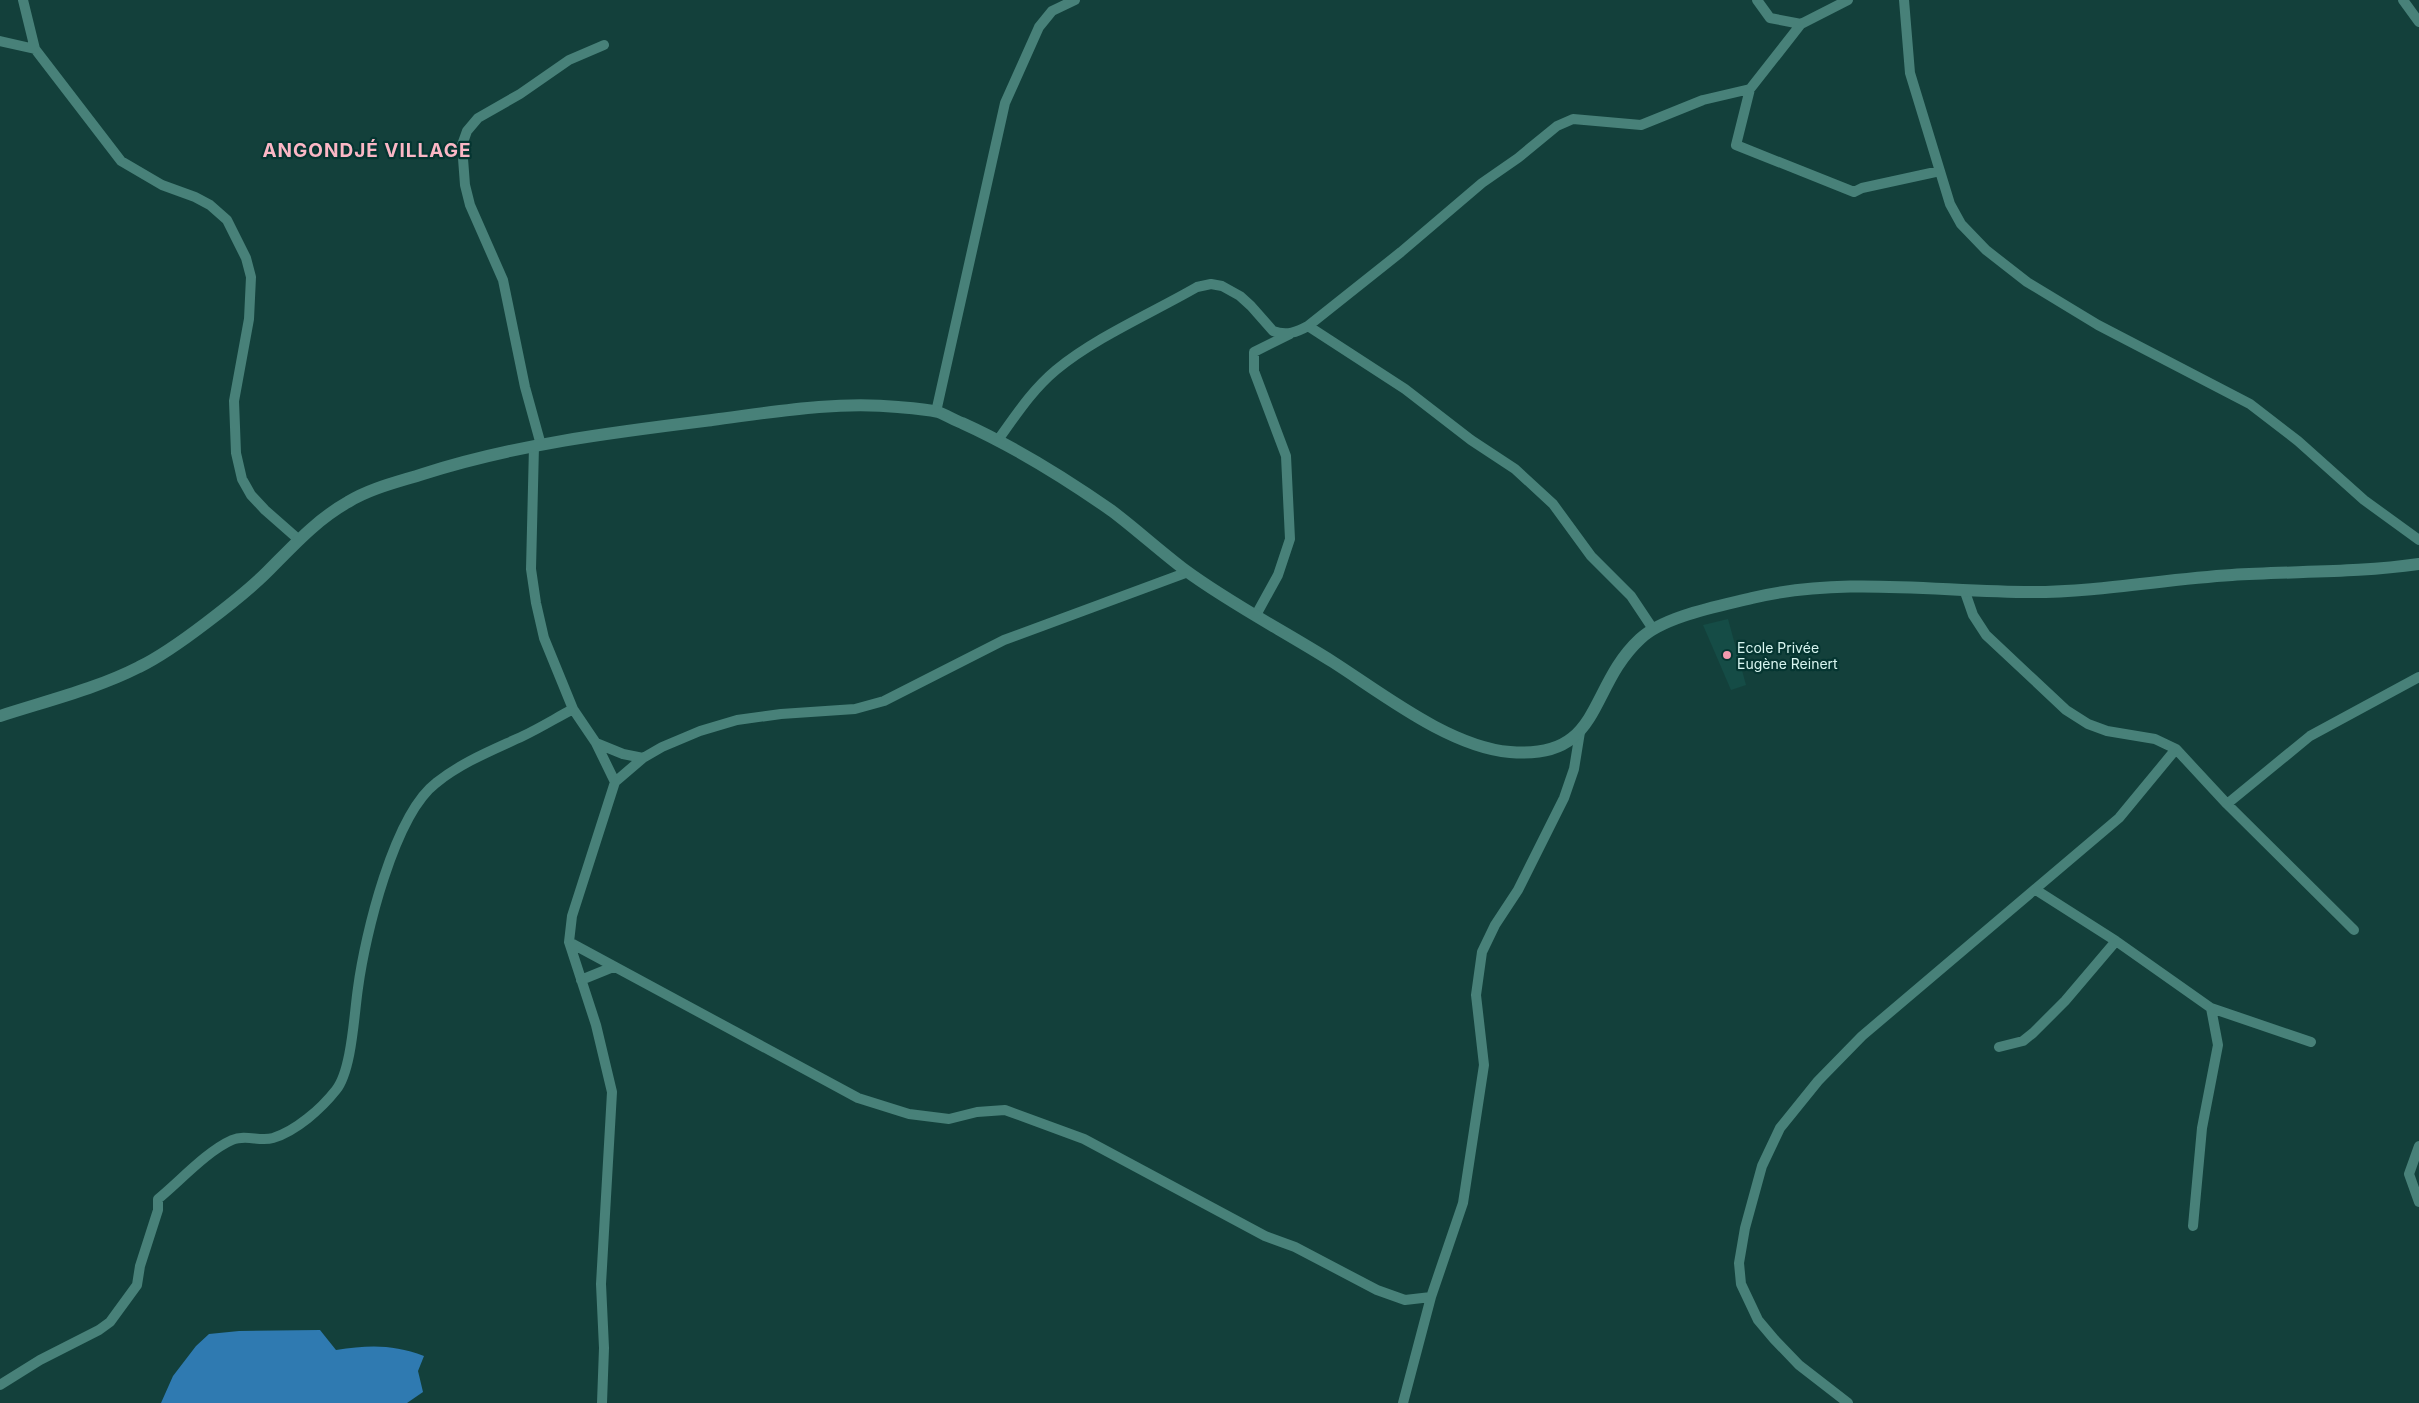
<svg xmlns="http://www.w3.org/2000/svg" width="2419" height="1403" font-family="Inter,sans-serif">
	<style>
		.built { fill: #154c46 }
		.water { fill: #2f7ab1 }
		.lines { fill: none; stroke-linecap: round; stroke-linejoin: round }
		.minor { stroke: #488179; stroke-width: 10 }
		.tertiary { stroke: #488179; stroke-width: 12 }
		.poi-dot { fill: #f29aae; stroke: #053531; stroke-width: 2 }
		.labels { text-anchor: middle; dominant-baseline: central; stroke-width: 4.5; stroke-linejoin: round; paint-order: stroke }
		.poi-label { font-size: 14px; fill: #d9f6f1; stroke: #053531; text-anchor: start }
		.district-label { font-size: 19px; font-weight: bold; letter-spacing: 1px; fill: #fab7c5; stroke: #053531 }
	</style>
	<rect width="100%" height="100%" fill="#13403b"/>
	<path class="built" d="M1728,619L1746,685L1731,690L1703,625Z"/>
	<path class="water" d="M320,1330L336,1350C369,1345 392,1344 424,1356L418,1371L423,1392L407,1403H161L173,1376L196,1346L209,1334L239,1331Z"/>
	<g class="lines">
		<path class="minor" d="M23,0L35,49L121,161L162,185L195,197L210,205L227,220L246,258L251,277L249,319L234,401L236,453L242,479L251,495L265,510L298,539
			M1757,0L1770,18L1801,24
			M1904,0L1910,73L1950,204L1961,224L1986,250L2027,282L2098,325L2250,404L2298,441L2364,500L2419,540
			M2403,0L2419,22
			M0,41L35,49
			M1750,89L1736,145L1854,192L1862,188L1940,171
			M1308,326L1405,389L1471,440L1515,469L1553,504L1591,556L1631,596L1653,629
			M936,412L1005,103L1039,27L1052,11L1075,0
			M998,440C1016,415 1032,390 1056,370C1096,337 1152,313 1197,287L1211,284L1222,286L1240,296L1251,306L1273,331C1287,336 1297,332 1308,326L1401,252L1482,183L1518,158L1557,126L1573,119L1641,125L1703,100L1750,89L1801,24L1848,0
			M541,445L525,387L503,280L470,205L465,185L462,145L467,131L478,118L520,94L569,60L604,45
			M534,446L531,569L536,603L544,638L573,709L596,743L615,782
			M1256,615L1278,575L1290,539L1286,456L1254,371V352L1290,334
			M596,743L623,754L643,758
			M2176,749L2227,804L2310,736L2419,677
			M2227,804L2354,930
			M2036,890L2116,941L2211,1008L2218,1045L2202,1128L2193,1226
			M569,942L858,1098L909,1114L949,1119L977,1112L1005,1110L1084,1139L1265,1236L1295,1247L1377,1290L1405,1300L1431,1297
			M581,980L613,967
			M2211,1008L2311,1042
			M1999,1047L2023,1041L2033,1033L2065,1001L2116,941
			M2419,1146L2409,1174L2419,1202
			M0,1385L40,1360L99,1330L110,1322L137,1285L140,1266L158,1210V1199C180,1181 207,1151 232,1140C246,1134 260,1142 273,1138C296,1131 321,1109 336,1090C352,1070 354,1014 358,988C365,935 394,815 436,783C462,762 493,750 523,736C540,728 556,718 573,709
			M602,1403L604,1348L601,1284L612,1092L596,1025L569,942L572,916L615,782L643,758L662,747L700,731L737,720L781,714L855,709L884,701L1004,640L1188,572
			M1403,1403L1431,1297L1463,1203L1484,1065L1476,995L1482,952L1495,925L1518,890L1564,798L1574,769L1580,732
			M1848,1403L1799,1365L1774,1339L1758,1320L1741,1284L1739,1263L1745,1228L1762,1166L1780,1128L1818,1081L1862,1036L2119,818L2176,749L2155,739L2107,731L2088,724L2066,710L1986,635L1973,615L1965,592"/>
		<path class="tertiary" d="M0,716C46,701 96,689 139,667C162,656 185,639 206,623C227,607 249,590 267,572C293,546 316,520 348,502C371,488 398,482 423,474C516,444 615,432 712,420C774,412 835,401 898,407C911,408 926,409 938,412C946,415 954,420 962,423C1015,447 1065,478 1112,511C1137,530 1160,551 1185,570C1231,604 1284,631 1333,662C1383,694 1450,747 1510,752C1603,760 1587,688 1640,639C1664,616 1720,606 1752,598C1844,576 1939,592 2032,592C2099,592 2165,579 2232,575C2295,571 2357,573 2419,564"/>
	</g>
	<circle class="poi-dot" cx="1727" cy="655" r="5"/>
	<g class="labels">
		<g class="poi-label">
			<text x="1737" y="647">Ecole Privée<tspan x="1737" dy="16">Eugène Reinert</tspan></text>
		</g>
		<g class="district-label">
			<text x="367" y="150">ANGONDJÉ VILLAGE</text>
		</g>
	</g>
</svg>
